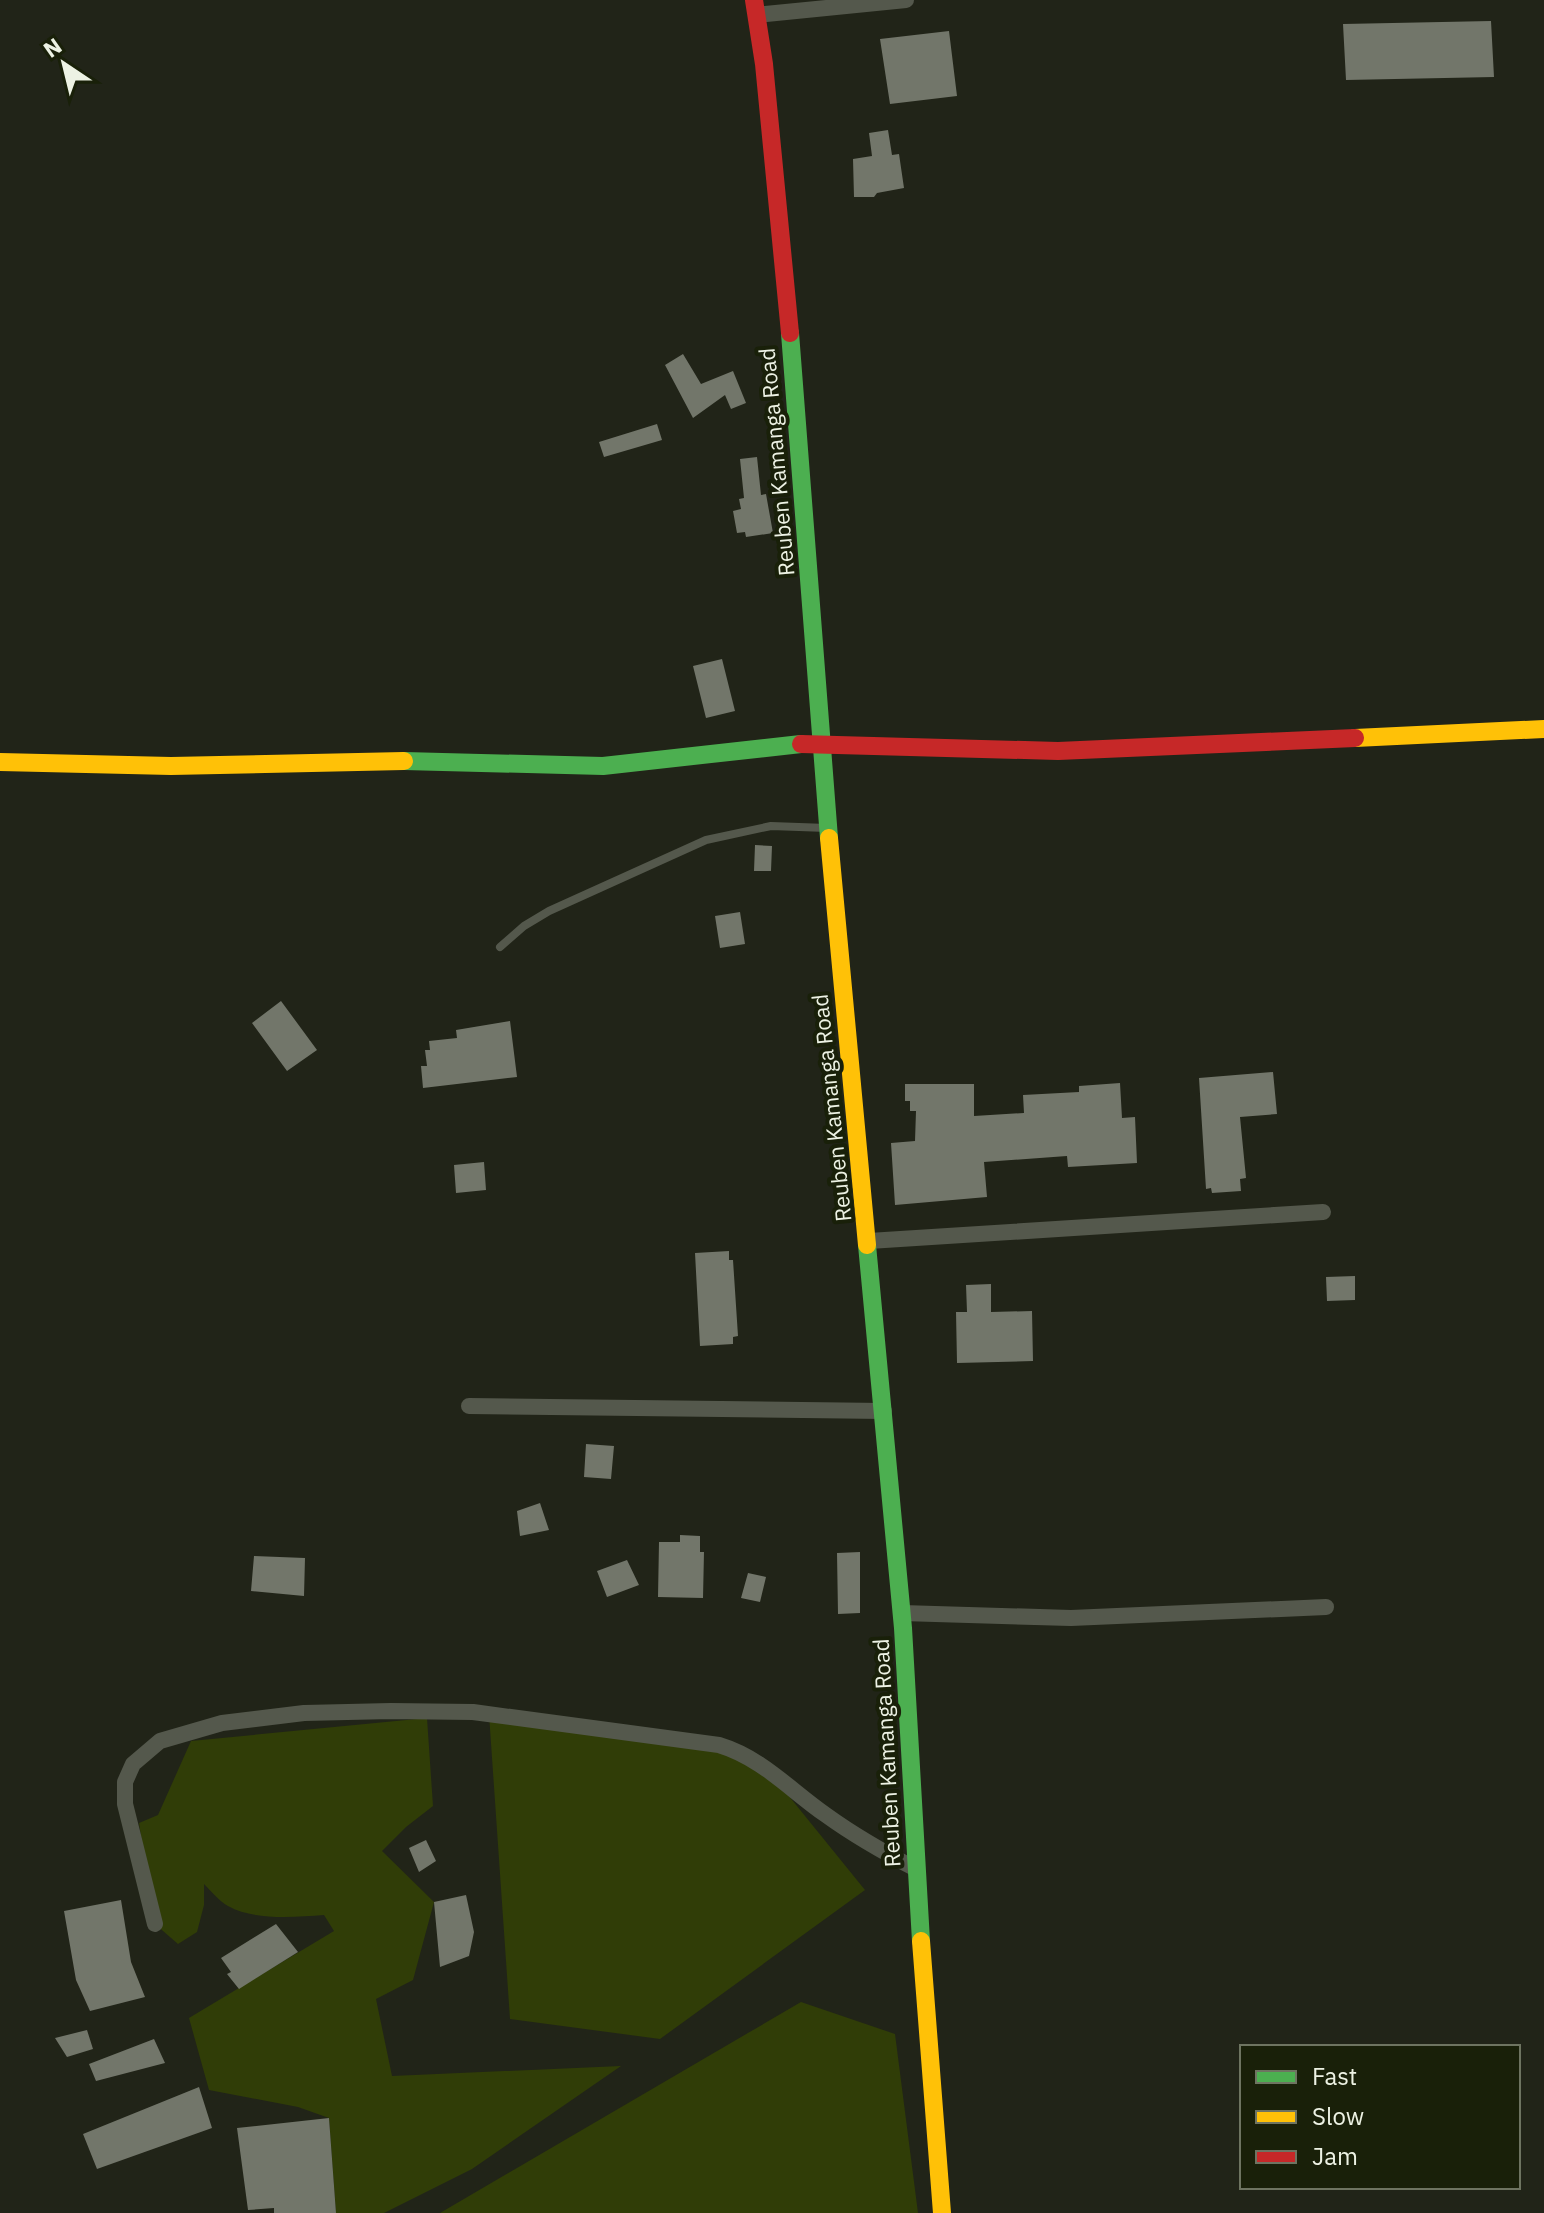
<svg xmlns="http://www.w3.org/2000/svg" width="1544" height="2213" font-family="'IBM Plex Sans',sans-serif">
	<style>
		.green { fill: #303d07 }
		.building { fill: #72766a }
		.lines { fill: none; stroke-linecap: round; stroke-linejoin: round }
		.lane { stroke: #54584c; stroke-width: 8 }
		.street { stroke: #54584c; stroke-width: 16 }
		.fast { stroke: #4caf50; stroke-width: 18 }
		.slow { stroke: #ffc107; stroke-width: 18 }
		.jam { stroke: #c62828; stroke-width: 18 }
		.labels { text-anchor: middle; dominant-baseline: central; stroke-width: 8; stroke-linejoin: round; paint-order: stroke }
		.street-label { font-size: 22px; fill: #edf2e4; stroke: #192009 }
	</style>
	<rect width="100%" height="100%" fill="#212418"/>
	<path class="green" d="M489,1714L736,1755L788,1795L865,1890L660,2039L510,2019Z
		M427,1718L433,1806L406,1827L382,1851L434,1902L413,1980L376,1999L392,2076L621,2066L472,2169L384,2213H336L329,2118L298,2107L209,2090L189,2018L334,1931L324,1915C295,1917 255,1921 228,1906C219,1901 211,1891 204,1884V1905L197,1932L178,1944L155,1924L139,1823L158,1815L191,1741Z
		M801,2002L895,2034L918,2213H440Z"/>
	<path class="building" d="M1491,21L1494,77L1346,80L1343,24Z
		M949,31L957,96L890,104L880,39Z
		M888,130L892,155L899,154L904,188L877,193L874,197H854L853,159L872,156L869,133Z
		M683,354L701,384L733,371L746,403L731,409L725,395L693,418L665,365Z
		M657,424L662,440L604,457L599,442Z
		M757,457L761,495L766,494L773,533L746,537L745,532L737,533L733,511L741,509L739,499L744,498L740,459Z
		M722,659L735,711L706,718L693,666Z
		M755,845L772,846L771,871H754Z
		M740,912L745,944L720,948L715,916Z
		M281,1001L317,1050L287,1071L252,1023Z
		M510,1021L517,1077L423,1088L421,1066H427L425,1050H430L429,1041L457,1038L456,1030Z
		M1273,1072L1277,1114L1240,1117L1246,1178L1240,1179L1241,1191L1212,1193L1211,1188L1206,1189L1199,1078Z
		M1120,1083L1122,1118L1135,1117L1137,1163L1068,1167L1067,1156L984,1162L987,1197L895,1205L891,1143L915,1141L916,1111H910V1101H905V1084H974V1116L1024,1113L1023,1095L1079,1092V1086Z
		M484,1162L486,1190L456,1193L454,1165Z
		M729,1251V1260H733L738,1336L733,1337V1344L700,1346L695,1253Z
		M1355,1276V1300L1327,1301L1326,1277Z
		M991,1284V1312L1032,1311L1033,1361L957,1363L956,1312H967L966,1285Z
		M586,1444L614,1446L611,1479L584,1477Z
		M540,1503L549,1530L520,1536L517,1511Z
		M680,1535L700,1536V1552H704L703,1598L658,1597L659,1542H680Z
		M860,1552V1613L838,1614L837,1553Z
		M254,1556L305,1558L304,1596L251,1591Z
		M627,1560L639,1585L607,1597L597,1571Z
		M748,1573L766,1577L760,1602L741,1598Z
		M426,1840L436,1861L419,1872L409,1848Z
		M466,1895L474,1932L469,1956L440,1967L434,1902Z
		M121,1900L131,1962L145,1997L90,2011L76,1980L64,1911Z
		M276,1924L298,1952L239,1989L227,1974L231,1972L221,1958Z
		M87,2030L93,2049L67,2057L55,2038Z
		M154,2039L165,2063L96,2081L89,2064Z
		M199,2087L212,2128L97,2169L83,2134Z
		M329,2118L336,2213H274V2208L248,2210L237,2128Z"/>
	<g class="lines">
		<path class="lane" d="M500,947L524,926L549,911L706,840L771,826L827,828"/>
		<path class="street" d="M756,15L906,0
			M869,1241L1323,1212
			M469,1406L884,1411
			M902,1613L1071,1618L1326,1607
			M155,1924L125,1804V1782L133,1764L160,1741L222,1723L304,1713L391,1711L473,1712L719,1745C762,1758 790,1790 826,1815C855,1836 885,1853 916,1869"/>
		<path class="fast" d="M790,333L829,838
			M404,761L603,766L801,744
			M867,1245L903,1628L921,1941"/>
		<path class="slow" d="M1355,738L1544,729
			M0,762L171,766L404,761
			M829,838L867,1245
			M921,1941L942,2213"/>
		<path class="jam" d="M754,0L764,64L790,333
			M801,744L1058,751L1355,738"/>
	</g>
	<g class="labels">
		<g class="street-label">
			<text transform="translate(776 462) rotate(-95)">Reuben Kamanga Road</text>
			<text transform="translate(831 1108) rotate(-96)">Reuben Kamanga Road</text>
			<text transform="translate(886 1753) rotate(-93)">Reuben Kamanga Road</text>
		</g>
	</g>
	<rect x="1240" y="2045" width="280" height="144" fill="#192009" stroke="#6e7461" stroke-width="2"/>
	<rect x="1256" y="2071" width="40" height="12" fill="#4caf50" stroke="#6e7461" stroke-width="2"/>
	<text x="1312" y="2085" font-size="24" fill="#edf2e4">Fast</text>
	<rect x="1256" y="2111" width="40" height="12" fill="#ffc107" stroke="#6e7461" stroke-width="2"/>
	<text x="1312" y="2125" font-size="24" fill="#edf2e4">Slow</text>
	<rect x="1256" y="2151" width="40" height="12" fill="#c62828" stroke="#6e7461" stroke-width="2"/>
	<text x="1312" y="2165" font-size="24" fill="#edf2e4">Jam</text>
	<g transform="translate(64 64) rotate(325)" stroke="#192009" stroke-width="6" paint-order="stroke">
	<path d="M0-6L14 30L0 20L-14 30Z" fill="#edf2e4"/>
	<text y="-12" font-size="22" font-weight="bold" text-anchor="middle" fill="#edf2e4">N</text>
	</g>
</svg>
